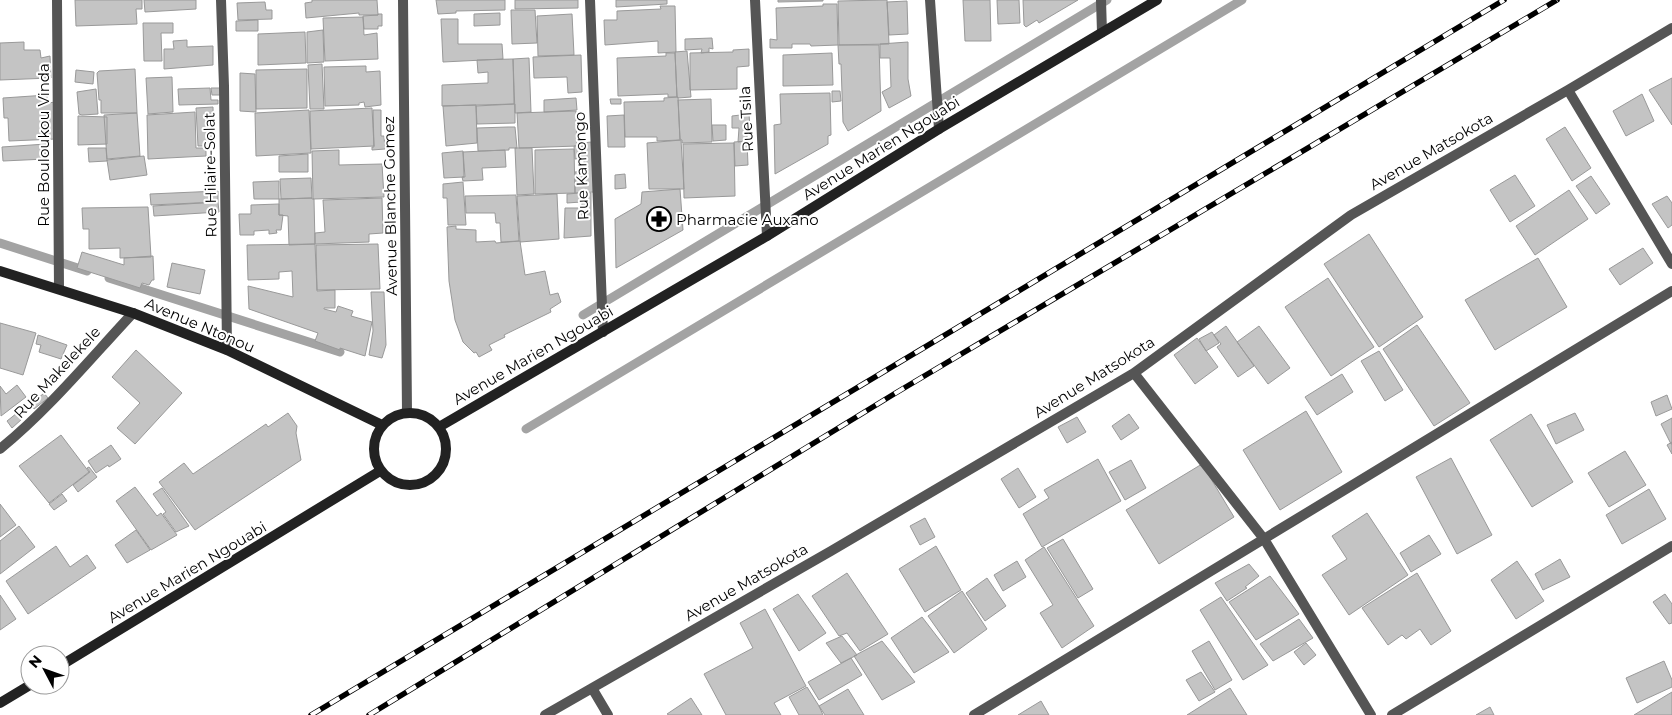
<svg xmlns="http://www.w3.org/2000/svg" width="1672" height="715" font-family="Montserrat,sans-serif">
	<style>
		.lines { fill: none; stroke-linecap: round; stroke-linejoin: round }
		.stream { stroke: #a3a3a3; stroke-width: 9 }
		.building { fill: #c4c4c4; stroke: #999 }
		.street { stroke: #555; stroke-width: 10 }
		.secondary { stroke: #222; stroke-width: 10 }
		.rail-casing { stroke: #000; stroke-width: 5.5 }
		.rail { stroke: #fff; stroke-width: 4; stroke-dasharray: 11; stroke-linecap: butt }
		.labels { text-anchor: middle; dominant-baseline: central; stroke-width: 4; stroke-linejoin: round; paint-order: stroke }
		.street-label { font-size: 15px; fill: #000; stroke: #fff }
		.poi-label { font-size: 15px; fill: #000; stroke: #fff; text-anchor: start }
	</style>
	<rect width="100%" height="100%" fill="#fff"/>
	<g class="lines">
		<path class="stream" d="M0,243L87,271
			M109,278L340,352
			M583,315L1107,0
			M526,429L1242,0"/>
	</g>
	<path class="building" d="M75,0H142V9H136L137,24L76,26Z
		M144,0H196V9L145,12Z
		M312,0H377L378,15H359V13L306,18L305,3L312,2Z
		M436,0H505V10L456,11V13L438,14Z
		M515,0H578V8L515,9Z
		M616,0H667V4L616,7Z
		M778,0H823V1L778,2Z
		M887,0L889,44L839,45L838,1Z
		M963,0H990L991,41H965Z
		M997,0H1019L1020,23L998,24Z
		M1023,0H1078L1039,23L1037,20L1026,27L1024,25Z
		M907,1L908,34L889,35L887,2Z
		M265,2L266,10H272V19L238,20L237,3Z
		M823,4H837L838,45L811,46L810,44H792V48H770V39L777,40L776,8L823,6Z
		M660,6H675L676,52L658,53V41L605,45L604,20H617V11L661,9Z
		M511,10H535L537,43L512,44Z
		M500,13V25L474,26V14Z
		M378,14H382V26H378V29H364L363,16L378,15Z
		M572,14L574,55L538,56L537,16Z
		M363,17L364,35L377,33L378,59L325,61L323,18Z
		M441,19H458V44H502L503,59L443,62Z
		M258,20V31H236V21Z
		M143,23H173V33H161L162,61H144Z
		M323,30L324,62L307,63V32Z
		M305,32L306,63L258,65V34Z
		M712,38L713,49L709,48V52L701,53L702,49L685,50V39Z
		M187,40V47L213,46V65L164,69V49H174L173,41Z
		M24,42V50H40L41,58L50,56L51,78L0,80V43Z
		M908,42V79L911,96L889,108L882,92L891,87L890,58H880V44Z
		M838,45H879L881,111L848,131L843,122L841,64H839Z
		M749,49V66L737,67V89L690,90V53L733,52V50Z
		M687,51L691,97L678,98L677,97L675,52Z
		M666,53H675L677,97H668V94L618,96L617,58L666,56Z
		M832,53L833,85L783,86V55Z
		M581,55L582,92L568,93L567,77L534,78L533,57Z
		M529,58L531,112L515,113L513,59Z
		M513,59L514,104L442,106V85L488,83V72L478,73L477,60Z
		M322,64L324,109H310L308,65Z
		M366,66V72L380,71L381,105L365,107L364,102L359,103V105L325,106L324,67Z
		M135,69L137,113H101V100H99L97,73L99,71Z
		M307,69V108L256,109V70Z
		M76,70L94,72L93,84L75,82Z
		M240,73L255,74L256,112L240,111Z
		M172,77L173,112L148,114L146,78Z
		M1672,78V125L1649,90Z
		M210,88L211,100H218V104L179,105L178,89Z
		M211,88H220L221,95H212Z
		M96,89L98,114L82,115L79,114L77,92Z
		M832,91H840L841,101L832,102Z
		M830,93L831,135L828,136V144L775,174L774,125L781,124L780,94Z
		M1642,94L1654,121L1626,136L1613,111Z
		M47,95V103L56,102V139L9,141L8,118H4L3,98Z
		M678,97L680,140L657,141V137H625L624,102L664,101V98Z
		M576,98L577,110L544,112V100Z
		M610,99H621V104H611Z
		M711,99L712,142L682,143V140L680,139L678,100Z
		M515,104V123L477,124L476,106Z
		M476,105L477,143L446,146L443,106Z
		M213,107L214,146H198L196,108Z
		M372,108L374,146L311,149L310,111Z
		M309,110L311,153L256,156L255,113Z
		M373,110H381V136H384L385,149L372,150V147H374Z
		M576,111L577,146L519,148L517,113Z
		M195,112L196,148H206V156L148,159L147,115Z
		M137,113L140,156L107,159L104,115Z
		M749,114L750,127H747V141L738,142L739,128H732V116Z
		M624,115L625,147H608L607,116Z
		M78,116L107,117V144L78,145Z
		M712,125H726V140L713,141Z
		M508,127H515L517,148H509V150L478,151L477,128Z
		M1565,127L1591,168L1572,181L1546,139Z
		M681,140L684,189H649L647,143Z
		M747,141L748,165L735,166L734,142Z
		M591,142L594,192L575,193V172L584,171V158L575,159L574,146H583V143Z
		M734,143L735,196L684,198L683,144Z
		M46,144V159L3,161L2,147Z
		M88,148H106L107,161L89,162Z
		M515,148H532L534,194L517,195Z
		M574,149L575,193L535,194V150Z
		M339,150V165L382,164L384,197L313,199L312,151Z
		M505,150L506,167L482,168L483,180L463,181L462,177H465L463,152Z
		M463,151L464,177L444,178L442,153Z
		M308,154V172H279V156Z
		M144,156L147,175L110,180L107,160Z
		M625,174L626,188L615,189V175Z
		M1515,175L1535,206L1510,222L1490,190Z
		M1591,176L1610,204L1596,214L1576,186Z
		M311,178L312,198L281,199L280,179Z
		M279,181V199H254L253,182Z
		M463,182L466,225H448L447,198H443V184Z
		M680,189L683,230L616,268L615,219L641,204L642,192Z
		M1569,190L1588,219L1535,255L1516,226Z
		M218,191V202L151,205L150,194Z
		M580,193L581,202L567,203V194Z
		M582,193H591V236L564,238L565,208H582Z
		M557,194L559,239L520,242L517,196Z
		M516,195L519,241L501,242L500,223H496L495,213H466L465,196Z
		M1667,196L1672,203V225L1668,228L1652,204Z
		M312,198V199H314L315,244L289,245L288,216L279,215V199Z
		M382,198L383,233L369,234V242L315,244V233L325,232L323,200Z
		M218,202L219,212L154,216L153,206Z
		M279,204V215H283L281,230H276L277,233L269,234V230L254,231V235H240L239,214H251V205Z
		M148,207L151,257L120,258V248L89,249V229H83L82,208Z
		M456,226V229L476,230V242L495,241L496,243L520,241L525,275L545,271L550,295L558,293L561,302L550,309L551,312L504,335L505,337L489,345L492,350L479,357L476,352L474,353L463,342L455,320L449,281L447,227Z
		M1369,234L1423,317L1379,347L1324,264Z
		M315,244L317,291L335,290V308H324V309L336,312L338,306L353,311L351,316L372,322L365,356L340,348V350L315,341L318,333L249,309L248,286L293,297L292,271L279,272V279L248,280L247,245Z
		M378,244L380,289L317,290L316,245Z
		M1643,248L1653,263L1620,285L1609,269Z
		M82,252L124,265V258L153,256L154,280H152L149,285L142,283L140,288L77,268Z
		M1538,258L1567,307L1495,350L1465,300Z
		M172,263L205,270L200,294L167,287Z
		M1328,278L1374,347L1331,376L1285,307Z
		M371,292H384L386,345L382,358L369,355L373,331Z
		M0,323L36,333L23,375L0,368Z
		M1417,325L1470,403L1434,426L1383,349Z
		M1226,326L1254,366L1238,377L1217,347L1221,344L1214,335Z
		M1259,326L1290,368L1268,384L1237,342Z
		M1212,332L1219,343L1206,351L1199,339Z
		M38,335L67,345L61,359L39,352L41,345L36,344Z
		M1197,338L1218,367L1195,384L1174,355Z
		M136,350L182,393L135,444L117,428L140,403L112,377Z
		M1379,351L1403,390L1385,401L1361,361Z
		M1342,374L1353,392L1317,415L1305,397Z
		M17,385L26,397L1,416L0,386L6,394Z
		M44,393L48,398L34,409L30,405Z
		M1667,395L1672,409L1656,416L1651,402Z
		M1306,411L1342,472L1280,510L1243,450Z
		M17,413L22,419L12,428L7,421Z
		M288,413L297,426L296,433L301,460L195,530L159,482L184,463L193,474L266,424L268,427Z
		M1575,413L1584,430L1556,444L1547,425Z
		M1129,414L1139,428L1121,440L1112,426Z
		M1531,414L1573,482L1532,507L1490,440Z
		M1077,417L1086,432L1067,443L1058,427Z
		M1672,418V444H1671L1661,424Z
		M61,435L89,472L49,503L19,466Z
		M1672,442V454L1667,445Z
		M111,445L121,459L109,467L108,465L96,473L88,461Z
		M1625,451L1646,485L1609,507L1588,473Z
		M1451,458L1492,535L1457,554L1416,477Z
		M1098,459L1121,501L1042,547L1023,514L1049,498L1044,490Z
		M1131,460L1146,488L1125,500L1109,472Z
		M1202,464L1234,517L1159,564L1126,510Z
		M89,467L97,477L78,492L73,485L90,472L87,468Z
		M1018,468L1036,497L1019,508L1001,479Z
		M135,487L157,516L161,513L177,535L151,550L116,501Z
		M162,488L189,526L176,532L163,514L166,512L153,494Z
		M1649,489L1666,519L1622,544L1606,515Z
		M62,494L67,501L54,510L49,504Z
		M0,504L16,525L0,537Z
		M1367,513L1408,575L1349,615L1322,575L1347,559L1332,536Z
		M925,518L935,537L920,545L910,526Z
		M19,526L35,547L0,574V541Z
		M136,530L150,550L127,563L115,545Z
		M1429,535L1441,554L1411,572L1400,553Z
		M1063,539L1093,589L1078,598L1047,548Z
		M56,546L70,567L87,555L96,568L28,614L6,581Z
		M936,546L961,590L925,612L899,569Z
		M1044,547L1094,626L1062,648L1040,613L1053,605L1025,560Z
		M1560,559L1570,577L1543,590L1535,574Z
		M1017,561L1026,577L1003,591L994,575Z
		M1517,561L1544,601L1516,619L1491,580Z
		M1249,564L1259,576L1245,587L1247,588L1227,601L1215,583Z
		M847,573L888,634L860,651L847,633L839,636L812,596Z
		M1417,573L1451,631L1431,645L1420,629L1406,639L1402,635L1388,645L1362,608Z
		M1270,576L1299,614L1256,640L1229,602Z
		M987,578L1006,606L985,621L966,593Z
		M962,591L987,629L954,653L928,616Z
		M798,594L826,633L799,651L773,609Z
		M1665,594L1672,604V623L1669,624L1653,602Z
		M0,595L16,619L0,630Z
		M1221,597L1268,665L1243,680L1200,610Z
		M765,609L806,686L774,703L781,715H726L704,674L753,648L740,623Z
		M922,617L949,652L914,673L891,638Z
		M1299,619L1313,638L1273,661L1260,644Z
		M842,636L857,655L841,663L826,643Z
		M882,641L915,682L882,700L854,656Z
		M1209,641L1232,680L1215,690L1192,651Z
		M1306,643L1316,655L1304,665L1294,652Z
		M851,658L862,675L819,700L808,682Z
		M1664,661L1672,680V687L1637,703L1626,678Z
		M1201,672L1215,692L1199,701L1186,680Z
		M807,687L819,706L823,715H799L789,697Z
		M1230,688L1247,715H1187Z
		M848,689L864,715H825L819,706Z
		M1672,692V715H1634Z
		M691,698L702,715H669L667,714Z
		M1041,701L1049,715H1018Z
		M1490,707L1494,715H1476Z"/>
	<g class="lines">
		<path class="street" d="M57,0L59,289
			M221,0L224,86L227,350
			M403,0L407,412
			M590,0L603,332
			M755,0L767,236
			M930,0L939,129
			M1101,0L1102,32
			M1568,90L1672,264
			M1134,373L1264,539L1371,715
			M0,449C49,409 90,359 133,313
			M592,688L608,715
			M545,715L831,551L1134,373L1351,215L1568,90L1672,28
			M974,715L1672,291
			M1392,715L1672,546"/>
		<path class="secondary" d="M0,271L133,313L227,350L382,425
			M374 449a36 36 0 1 1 72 0a36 36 0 1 1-72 0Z
			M439,427L767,236L939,129L1157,0
			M60,666L380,471
			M0,703L30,685"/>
		<defs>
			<path id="rail" d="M311,715L1504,0
				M369,715L894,394L1557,0"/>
		</defs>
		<use href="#rail" class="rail-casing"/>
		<use href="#rail" class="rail"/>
	</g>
	<defs>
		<symbol id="pharmacy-ring" viewBox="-11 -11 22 22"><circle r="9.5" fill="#fff" stroke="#000" stroke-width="1.5"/><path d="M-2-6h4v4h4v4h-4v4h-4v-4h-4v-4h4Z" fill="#000"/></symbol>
	</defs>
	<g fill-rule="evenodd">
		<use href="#pharmacy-ring" x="645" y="205" width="28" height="28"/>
	</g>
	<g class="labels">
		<g class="street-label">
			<text transform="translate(746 119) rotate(-93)">Rue Tsila</text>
			<text transform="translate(43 145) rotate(-90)">Rue Bouloukou Vinda</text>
			<text transform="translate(881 148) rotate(-32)">Avenue Marien Ngouabi</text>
			<text transform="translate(1431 151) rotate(-30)">Avenue Matsokota</text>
			<text transform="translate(581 166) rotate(-92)">Rue Kamongo</text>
			<text transform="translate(210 175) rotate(-91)">Rue Hilaire-Solat</text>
			<text transform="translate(390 206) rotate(-91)">Avenue Blanche Gomez</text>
			<text transform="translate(200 325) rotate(23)">Avenue Ntonou</text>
			<text transform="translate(533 355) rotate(-30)">Avenue Marien Ngouabi</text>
			<text transform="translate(57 372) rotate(-47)">Rue Makelekele</text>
			<text transform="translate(1094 377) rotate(-32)">Avenue Matsokota</text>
			<text transform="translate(187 572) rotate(-31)">Avenue Marien Ngouabi</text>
			<text transform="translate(746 582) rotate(-30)">Avenue Matsokota</text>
		</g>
		<g class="poi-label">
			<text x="676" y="219">Pharmacie Auxano</text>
		</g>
	</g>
	<g transform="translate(45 670) rotate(311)"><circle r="24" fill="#ffffff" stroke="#999999"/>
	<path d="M0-4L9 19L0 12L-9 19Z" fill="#000000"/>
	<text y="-8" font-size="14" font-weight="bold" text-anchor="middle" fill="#000000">N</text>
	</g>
</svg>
